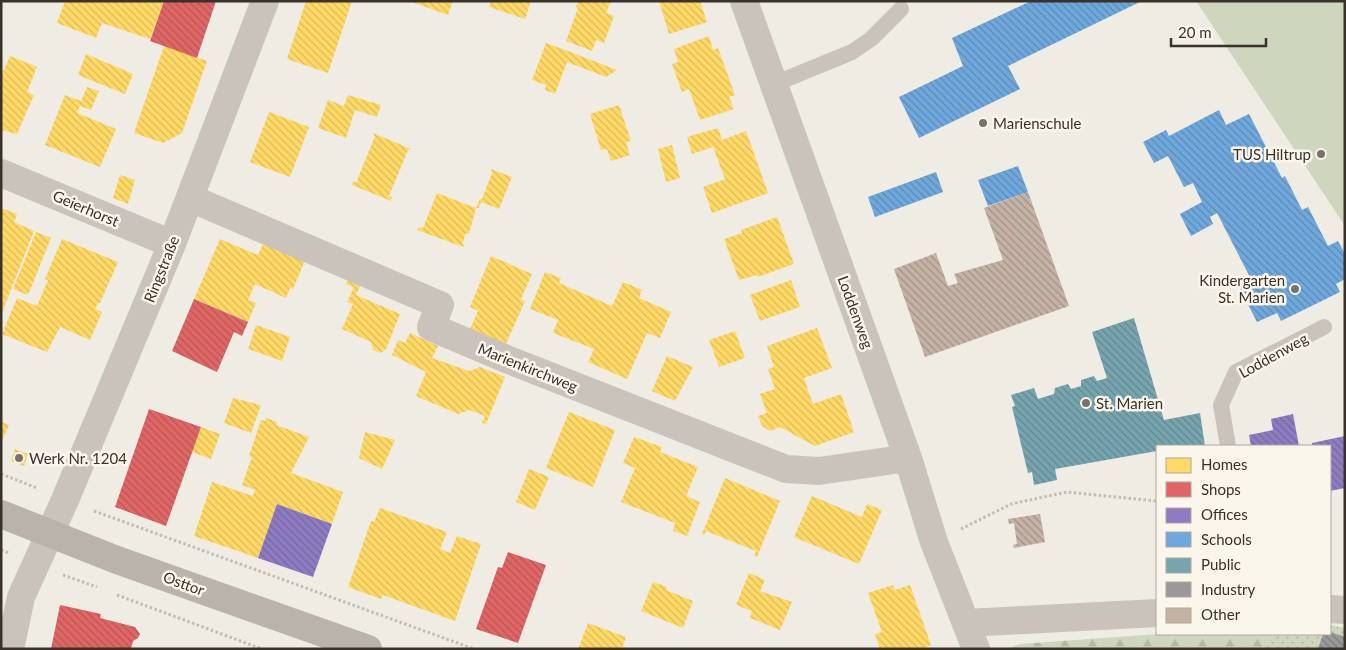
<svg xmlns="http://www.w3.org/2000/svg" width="1346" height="650" font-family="Lato,sans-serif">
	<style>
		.grass { fill: url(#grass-dots) }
		.forest { fill: url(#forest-firs) }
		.garden { fill: #ced7bd }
		.homes { fill: url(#homes-back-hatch) }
		.shops { fill: url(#shops-back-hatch) }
		.offices { fill: url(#offices-back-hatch) }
		.schools { fill: url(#schools-back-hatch) }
		.public { fill: url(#public-back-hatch) }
		.industry { fill: url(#industry-back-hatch) }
		.building { fill: url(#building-back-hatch) }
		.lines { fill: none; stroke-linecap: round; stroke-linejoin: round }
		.path { stroke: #c2bcb4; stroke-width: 3; stroke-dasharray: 2.5 2.5; stroke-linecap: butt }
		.service { stroke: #c9c3bc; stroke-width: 16 }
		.minor { stroke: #c9c3bc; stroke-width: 28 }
		.secondary { stroke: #b9b3ac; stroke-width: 28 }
		.poi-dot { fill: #79726b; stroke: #fbf6ec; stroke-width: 2 }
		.labels { text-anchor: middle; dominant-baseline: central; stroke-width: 5; stroke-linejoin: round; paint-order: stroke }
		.poi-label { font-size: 15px; fill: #3a312a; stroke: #fbf6ec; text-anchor: start }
		.street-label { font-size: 15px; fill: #3a312a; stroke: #fbf6ec }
	</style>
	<defs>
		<pattern id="grass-dots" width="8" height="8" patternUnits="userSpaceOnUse" patternTransform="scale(1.25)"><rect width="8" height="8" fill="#ced7bd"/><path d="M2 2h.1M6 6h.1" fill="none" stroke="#b2b9a3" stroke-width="1.8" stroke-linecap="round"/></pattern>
		<pattern id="forest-firs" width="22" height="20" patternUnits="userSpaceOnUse" patternTransform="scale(1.25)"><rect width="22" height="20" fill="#ced7bd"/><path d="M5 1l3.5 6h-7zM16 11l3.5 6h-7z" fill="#b2b9a3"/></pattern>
		<pattern id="homes-back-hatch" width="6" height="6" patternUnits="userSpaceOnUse" patternTransform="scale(1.25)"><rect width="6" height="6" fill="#ffd966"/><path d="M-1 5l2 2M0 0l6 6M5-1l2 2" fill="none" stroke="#dbbb59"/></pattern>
		<pattern id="shops-back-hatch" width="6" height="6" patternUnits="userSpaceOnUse" patternTransform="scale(1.25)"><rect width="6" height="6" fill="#e06666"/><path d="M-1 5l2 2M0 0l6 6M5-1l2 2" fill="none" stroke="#b75554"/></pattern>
		<pattern id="offices-back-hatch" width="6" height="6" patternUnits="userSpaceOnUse" patternTransform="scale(1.25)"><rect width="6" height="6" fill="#8e7cc3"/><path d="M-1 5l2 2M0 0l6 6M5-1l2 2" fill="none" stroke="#75669f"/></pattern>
		<pattern id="schools-back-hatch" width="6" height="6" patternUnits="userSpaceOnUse" patternTransform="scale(1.25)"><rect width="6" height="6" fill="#6fa8dc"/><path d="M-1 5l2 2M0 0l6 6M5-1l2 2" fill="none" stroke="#5c89b3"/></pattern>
		<pattern id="public-back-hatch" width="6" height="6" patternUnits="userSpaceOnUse" patternTransform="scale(1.25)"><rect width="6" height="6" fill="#76a5af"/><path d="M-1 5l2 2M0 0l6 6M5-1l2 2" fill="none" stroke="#62878f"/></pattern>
		<pattern id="industry-back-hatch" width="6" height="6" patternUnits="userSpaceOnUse" patternTransform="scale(1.25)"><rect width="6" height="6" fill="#999"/><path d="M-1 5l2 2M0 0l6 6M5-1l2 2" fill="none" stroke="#7e7d7d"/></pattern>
		<pattern id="building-back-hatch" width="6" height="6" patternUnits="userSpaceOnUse" patternTransform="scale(1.25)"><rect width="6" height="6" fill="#c4b2a5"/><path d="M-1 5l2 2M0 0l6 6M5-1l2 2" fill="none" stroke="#a09187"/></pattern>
	</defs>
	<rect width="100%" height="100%" fill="#efece4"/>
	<path class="grass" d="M1330,625L1345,628V649H1265L1270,634H1330Z"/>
	<path class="forest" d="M1158,634H1270L1265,649H1007L1020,644Z"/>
	<path class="garden" d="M1196,1H1345V226Z"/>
	<path class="homes" d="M65,1H164L150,39L102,23L96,38L57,23Z
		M306,1H352L328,73L287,59Z
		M409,1H453L448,15Z
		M491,1H531L525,19L489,7Z
		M578,1H611L606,13L614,16L604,43L596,40L592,51L566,41L578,8L576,7Z
		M659,1H700L707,22L669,34Z
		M709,36L713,50L718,48L735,95L729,97L734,109L700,120L689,89L682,92L672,64L678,62L674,49Z
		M546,43L560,48L617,70L606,77L567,62L555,94L545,90L546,85L532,80Z
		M164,46L207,61L182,133L163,143L134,133Z
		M86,54L133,74L125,94L78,75Z
		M10,56L37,67L27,92L34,95L17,134L1,130V76Z
		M87,87L99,91L91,110L80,106L77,113L116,129L100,167L45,145L65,95L81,101Z
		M348,95L381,105L377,117L355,110L346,138L318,128L328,100L344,106Z
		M619,105L631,141L626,142L630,155L611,161L607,149L601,150L590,114Z
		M269,112L309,127L290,177L250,162Z
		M718,128L722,140L746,131L768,193L712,213L703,187L725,179L713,147L692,154L687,137Z
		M373,133L411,149L408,150L389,196L392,197L391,201L352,185L353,181L356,183L375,136Z
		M672,145L680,178L666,182L658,149Z
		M491,169L512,177L499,209L481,202L479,208H476L469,234L466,233L462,244L464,245L463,247L417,230L419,227L423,228L437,193L476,208L480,199H482L492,173Z
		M120,175L135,180L128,204L113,198Z
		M1,208L17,214L14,222L34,231L1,315Z
		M777,217L794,264L758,277L757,275L739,280L724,239L742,233L741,230Z
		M36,232L51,238L28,295L13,289Z
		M62,239L118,262L100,303H98L95,309L102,312L90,340L60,327L47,352L2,334L17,298L37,306L48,280L45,279Z
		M220,239L258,255L265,240L306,258L293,289L290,288L286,298L255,284L248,300L256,303L248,322L194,299Z
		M491,256L532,274L521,299L525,301L506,344L470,329L478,311L470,307Z
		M545,272L561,278L559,283L612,306L623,282L642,290L639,298L671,312L660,338L647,333L627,379L588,362L594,349L553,333L558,320L530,309Z
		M348,280L362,282L356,295L400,314L386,349L381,353L373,350L371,342L342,329L353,304L347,302L354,287L346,284Z
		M791,280L800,307L760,321L750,295Z
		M256,325L290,337L282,361L248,349Z
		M817,328L832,368L804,378L810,396L813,404L841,394L854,432L815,446L780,427L770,431L762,426L758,416L767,413L760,394L775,389L768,369L774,367L767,346Z
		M735,331L745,358L719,367L709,340Z
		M410,333L438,346L432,358L469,371L480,367L505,377L486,424L482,423L485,416L469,410L458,414L416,396L426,372L392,355L398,340L405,343Z
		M667,356L693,367L675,401L652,391Z
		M233,398L261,405L251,433L224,423Z
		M569,412L615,430L593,487L546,468Z
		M266,418L277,422L276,425L309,437L291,473L343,492L332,524L277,504L258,558L194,536L212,482L253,496L255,490L242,485L252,457L249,456L261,420L265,421Z
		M1,422L9,425L1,443Z
		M201,427L220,434L211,459L192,452Z
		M365,432L395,440L382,469L359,458Z
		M634,437L662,447L660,452L698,467L686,496L700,502L687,536L673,531L675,523L621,502L635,468L623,463Z
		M15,449L28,454L24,466L11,461Z
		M529,469L549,477L535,510L516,502Z
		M725,478L780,501L757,557L754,556L756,551L706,531L704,535L702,534Z
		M812,496L862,517L867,504L882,510L859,564L794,537Z
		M380,508L447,532L440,549L450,553L457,536L481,544L455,621L383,595L381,599L348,587L371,521L374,522Z
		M749,573L765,580L760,591L792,602L780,630L750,618L752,611L736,605Z
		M653,582L667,587L666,590L693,601L683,628L641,611Z
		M893,585L895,590L910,585L931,645L921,649H880L875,634L882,632L868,593Z
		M588,623L626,637L622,649H578Z"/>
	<path class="shops" d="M164,1H216L197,58L150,41Z
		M194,299L248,322L242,336L234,332L217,372L172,351Z
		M149,409L201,427L166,526L115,507Z
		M508,552L546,565L518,643L476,629L498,567L502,568Z
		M60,605L101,614L100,618L135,627L140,634L138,638L133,641L131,649H51Z"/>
	<path class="offices" d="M1293,414L1299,446H1251L1249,435L1273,430L1271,419Z
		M1345,436V488L1330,491V446H1312V443Z
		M277,504L332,524L313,577L258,558Z"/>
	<path class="schools" d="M1031,1H1142L1008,66L1020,89L919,138L899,97L963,66L952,38Z
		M1219,110L1226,125L1249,114L1282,178L1285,176L1302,210L1308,207L1328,246L1338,241L1345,254V279L1336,284L1340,292L1281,321L1277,313L1257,322L1240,289L1253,283L1217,213L1210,217L1213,224L1191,236L1180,214L1202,202L1193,183L1184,187L1168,156L1154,163L1143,142L1166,130L1169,136Z
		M1018,166L1028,192L988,206L978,180Z
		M936,172L943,192L875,217L868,197Z"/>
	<path class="public" d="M1134,318L1164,420L1200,413L1205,446H1157V451L1055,469L1057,480L1034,485L1032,472L1028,473L1012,407L1015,406L1011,395L1034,388L1038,399L1054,394L1055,388L1068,384L1071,389L1081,386V380L1094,376L1097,381L1107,378L1092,332Z"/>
	<path class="industry" d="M1330,632L1345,637V649H1318L1323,634Z"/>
	<path class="building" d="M1028,192L1069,306L925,357L894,269L936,253L948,286L958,283L954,274L1003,260L984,208Z
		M1040,514L1045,542L1014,548L1013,545L1017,544L1014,523L1009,524L1008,519Z"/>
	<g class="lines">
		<path class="path" d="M1,474L37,488
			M94,511L474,649
			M961,529L1011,504L1067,492L1157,501
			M1,550L9,553
			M63,575L97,587
			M117,595L262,649"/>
		<path class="service" d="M774,84L852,52L871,39L901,9
			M1228,446L1221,405L1236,372L1324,327"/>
		<path class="minor" d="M744,1L908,458L934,542L976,649
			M1,173L172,244
			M190,198L440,305L431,327L509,360L786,469L819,471L908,458
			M1330,609L1345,610
			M966,623L1157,613
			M10,649L21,597L65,500L172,244L265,1"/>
		<path class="secondary" d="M1,514L117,560L368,649"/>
	</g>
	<g class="poi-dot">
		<circle cx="983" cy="123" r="5"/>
		<circle cx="1321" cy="154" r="5"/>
		<circle cx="1295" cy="289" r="5"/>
		<circle cx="1086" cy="403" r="5"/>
		<circle cx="19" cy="458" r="5"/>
	</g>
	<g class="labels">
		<g class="poi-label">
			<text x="993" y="123">Marienschule</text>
			<text x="1311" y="154" text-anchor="end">TUS Hiltrup</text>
			<text x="1285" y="280" text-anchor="end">Kindergarten<tspan x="1285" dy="17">St. Marien</tspan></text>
			<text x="1096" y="403">St. Marien</text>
			<text x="29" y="458">Werk Nr. 1204</text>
		</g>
		<g class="street-label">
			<text transform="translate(86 208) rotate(23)">Geierhorst</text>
			<text transform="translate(161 269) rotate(-68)">Ringstraße</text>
			<text transform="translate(856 312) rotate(70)">Loddenweg</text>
			<text transform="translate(1273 355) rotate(-29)">Loddenweg</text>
			<text transform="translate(528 367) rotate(22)">Marienkirchweg</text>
			<text transform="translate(184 583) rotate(20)">Osttor</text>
		</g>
	</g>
	<rect width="1346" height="650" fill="none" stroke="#3a312a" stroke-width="5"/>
	<rect x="1156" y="445" width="175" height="190" fill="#fbf6ec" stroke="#aea79e"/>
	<rect x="1166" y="458" width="25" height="15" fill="#ffd966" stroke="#aea79e"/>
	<text x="1201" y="470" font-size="15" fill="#3a312a">Homes</text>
	<rect x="1166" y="482" width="25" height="15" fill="#e06666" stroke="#aea79e"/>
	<text x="1201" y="495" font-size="15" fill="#3a312a">Shops</text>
	<rect x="1166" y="508" width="25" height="15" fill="#8e7cc3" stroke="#aea79e"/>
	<text x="1201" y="520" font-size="15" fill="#3a312a">Offices</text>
	<rect x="1166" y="532" width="25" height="15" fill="#6fa8dc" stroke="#aea79e"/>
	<text x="1201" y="545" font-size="15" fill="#3a312a">Schools</text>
	<rect x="1166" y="558" width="25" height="15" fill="#76a5af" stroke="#aea79e"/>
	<text x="1201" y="570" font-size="15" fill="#3a312a">Public</text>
	<rect x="1166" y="582" width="25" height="15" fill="#999999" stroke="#aea79e"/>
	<text x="1201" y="595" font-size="15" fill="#3a312a">Industry</text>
	<rect x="1166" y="608" width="25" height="15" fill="#c4b2a5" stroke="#aea79e"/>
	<text x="1201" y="620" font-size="15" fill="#3a312a">Other</text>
	<path d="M1171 38v8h95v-8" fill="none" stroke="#3a312a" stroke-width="2.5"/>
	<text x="1178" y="38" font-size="15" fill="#3a312a" stroke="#fbf6ec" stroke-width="4" paint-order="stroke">20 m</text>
</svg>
